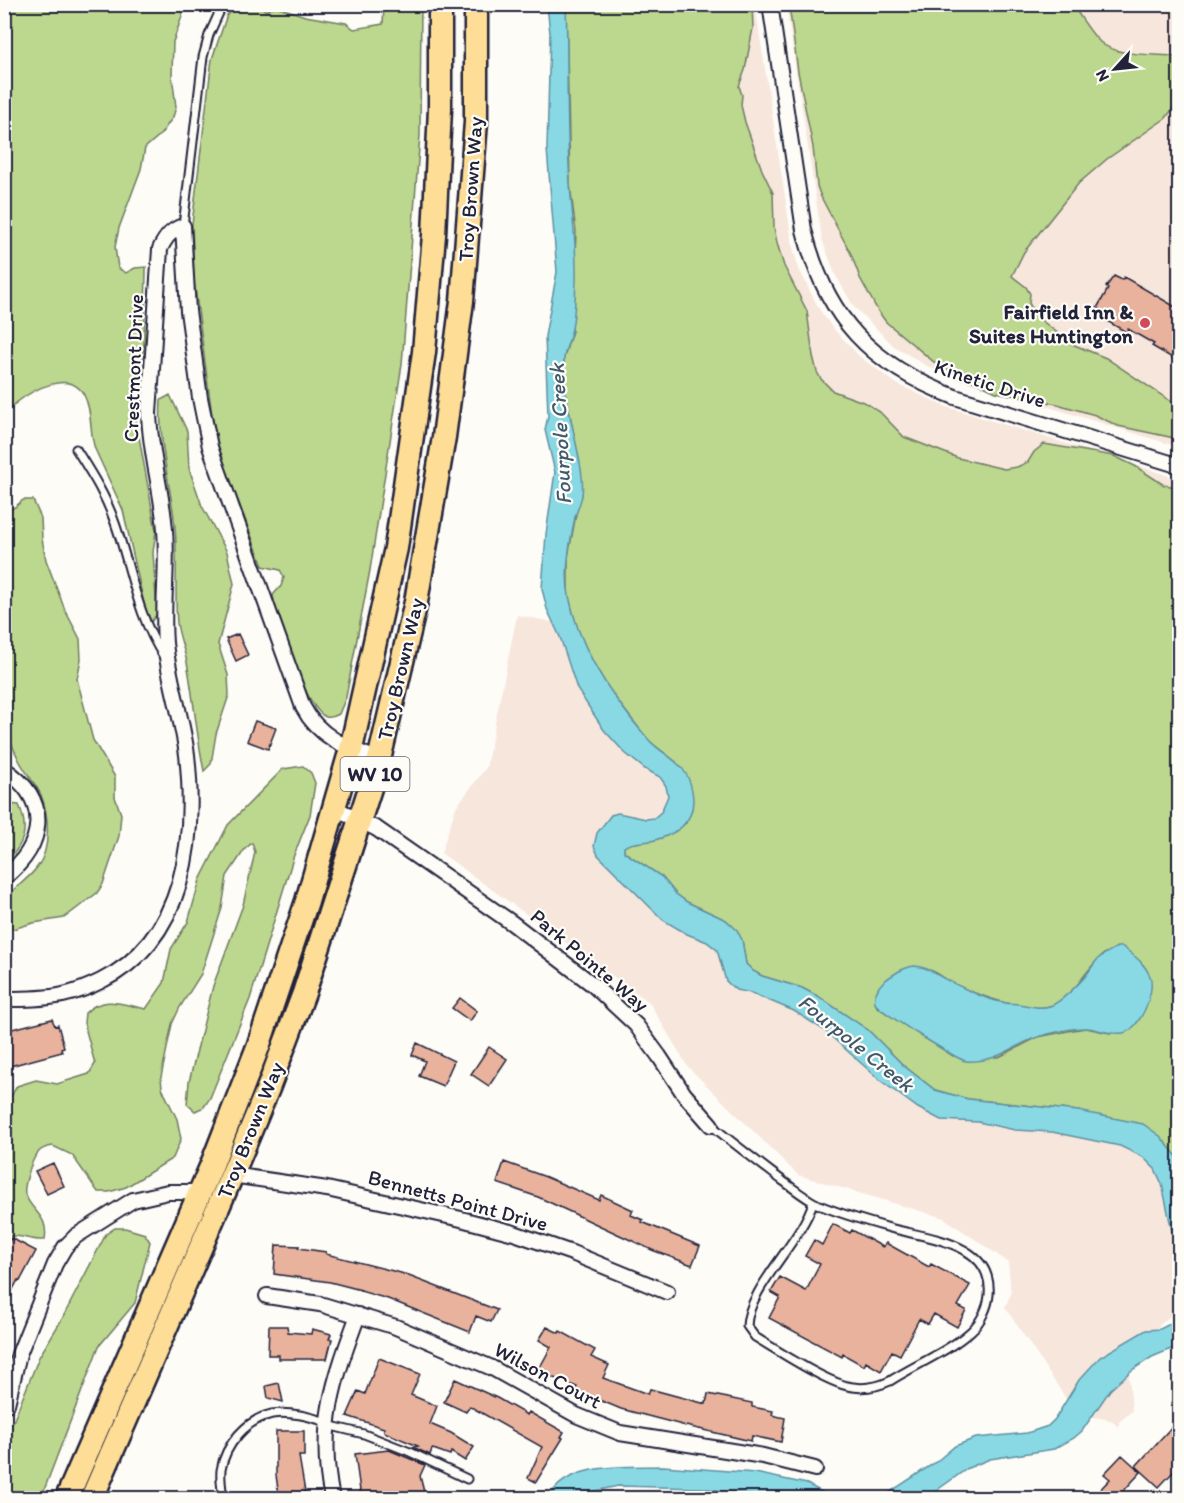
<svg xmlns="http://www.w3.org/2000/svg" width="1184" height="1503" font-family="Itim,sans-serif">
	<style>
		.built { fill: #f7e6dc }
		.green { fill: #bcd78e; stroke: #6f7c64; stroke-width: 1.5; fill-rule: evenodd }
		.water { fill: #89d9e5; stroke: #6090a1; stroke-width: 1.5 }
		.building { fill: #e8b29d; stroke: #22223b; stroke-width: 1.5 }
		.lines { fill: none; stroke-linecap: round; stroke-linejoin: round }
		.lane-casing { stroke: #22223b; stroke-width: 11 }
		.street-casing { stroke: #22223b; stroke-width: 18 }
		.primary-casing { stroke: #22223b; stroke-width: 27 }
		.lane { stroke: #fdfcf7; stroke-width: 7 }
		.street { stroke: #fdfcf7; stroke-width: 14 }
		.primary { stroke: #fedd96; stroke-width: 22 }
		.poi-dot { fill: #d1495b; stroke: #fdfcf7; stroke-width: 2 }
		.labels { text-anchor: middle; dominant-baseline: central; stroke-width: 4.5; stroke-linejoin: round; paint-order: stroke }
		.shield { fill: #fdfcf7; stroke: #646373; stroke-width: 1.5 }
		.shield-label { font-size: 20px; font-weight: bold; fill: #22223b }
		.street-label { font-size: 21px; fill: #22223b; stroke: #fdfcf7 }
		.poi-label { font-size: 21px; font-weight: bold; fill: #22223b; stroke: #fdfcf7; text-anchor: end }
		.water-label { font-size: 22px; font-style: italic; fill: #41596e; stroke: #fdfcf7 }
	</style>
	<rect width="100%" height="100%" fill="#fdfcf7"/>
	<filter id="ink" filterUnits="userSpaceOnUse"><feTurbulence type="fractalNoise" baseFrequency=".0167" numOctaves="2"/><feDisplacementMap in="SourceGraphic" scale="12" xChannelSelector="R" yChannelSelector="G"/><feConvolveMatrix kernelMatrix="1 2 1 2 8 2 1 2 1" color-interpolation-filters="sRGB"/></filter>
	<g filter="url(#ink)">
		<path class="built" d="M664,5H755L793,248L799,269L819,309L831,326L860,357L897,384L947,407L1152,470L1179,480V1308L1127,1354L1132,1411L1119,1422V1428L1111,1420L1094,1417L1084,1410L1075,1412L1005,1307L1011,1294L1008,1262L944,1218L798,1175L688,1067L649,1002L441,853L456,807L486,768L517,615L563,624Z
			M786,5H1179V447L948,376L925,365L894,346L854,307L835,274L822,239Z"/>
		<path class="green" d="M5,4L186,5L173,42L172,75L176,107L173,117L161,134L145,148L141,169L119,228L115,247L118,268L126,273L135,268L146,267V273L144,346L140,367L134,388V409L156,531L153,552L157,614L151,622L146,612L123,510L95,449C89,432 93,412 84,395C70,369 32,390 16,403C11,407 8,413 5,418Z
			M239,5H260L266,11L275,6L305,16L346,23L354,29L383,24L384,5H421L420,135L402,364L370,570L346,697L339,714C335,716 331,718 326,717C306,710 276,616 273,595L281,586L284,577L280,570L263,566L220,454L212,415L194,280L192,224L212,59L227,15Z
			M566,5H752L753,28L745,70L739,86L742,95L741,105L745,122L762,170L773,193L774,227L777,243L784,266L807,311L813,356L817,372L821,379L833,391L866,403L880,412L904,437L958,458L1004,469L1017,467L1028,462L1034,452L1044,444L1114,456L1135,466L1164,485L1179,487V1159L1177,1155L1078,1111L968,1099L935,1090L904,1066L868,1030L819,997L802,988L762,976L753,971L746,964L742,940L726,920L687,902L676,894L662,877L624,852V847L628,844L655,840L686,823L676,762L649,741L612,694L592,662L577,628L568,594V557L576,514L582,495L580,466L565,389L564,357L572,331L576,232L570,184ZM1105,953L1110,1033L1086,1028L1073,1030L1038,1037L999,1057L953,1056L877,1007C869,992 890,978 901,970C909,970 920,968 929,970C936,971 945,979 952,983C976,995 1034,1017 1058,1003C1077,992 1088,965 1105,953Z
			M789,5H1072C1081,16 1089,32 1100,42C1116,57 1155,54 1176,56L1179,59V100L1166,118L1107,159L1079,183L1024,252L1012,276L1026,287L1030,294L1029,303L1037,317L1072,344L1106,358L1179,407V439L1118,426L1095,415L1057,404L996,392L934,362L886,322L878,311L860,278L851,254L821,197L817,186L813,147L798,72Z
			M170,395L187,431L189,468L192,477L202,506L227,552L234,584L218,644L228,675L229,695L216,734L211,764L204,771C197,737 194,702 188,668C186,653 179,638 177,623C174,589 179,553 174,518C169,479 158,440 161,400Z
			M23,500H33L41,518L42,539L46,560L65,610L80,639L81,659L77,679L93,740L115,777V797L121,814L119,836L103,884L97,893L64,918L33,923L13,929L5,927V897C15,888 30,878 38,866C51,848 49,815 41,795C35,783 25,772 19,760C10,744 6,725 5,707V511L15,507Z
			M303,766L311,773L315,783L310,815L294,855L250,999L210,1098L204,1107L195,1111L187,1104L189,1082L213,986L243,905L255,852L252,843L245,849L227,876L222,908L201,974L180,1007L172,1024L161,1077L162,1088L177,1119L181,1139L173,1158L126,1187L109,1192H98L72,1155L53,1146C47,1147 41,1148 37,1154C32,1159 23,1187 25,1194C32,1213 49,1215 45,1240C30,1241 19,1233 5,1237V1107L17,1086L36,1080L57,1084L89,1074L95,1064L84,1023L85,1013C104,994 124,1005 146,1009L164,983L171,949L188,922L200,880L228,825L283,769Z
			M9,804L19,805C30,831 23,845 5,864V806Z
			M115,1228H125L145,1234L150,1242L135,1303L99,1346L41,1498H5V1433L13,1422L39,1357L62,1319L106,1234Z"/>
		<path class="water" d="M566,4C568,64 566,124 570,183C572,216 577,248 576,281C575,298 575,317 571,333C569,342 564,351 564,360C563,390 571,419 577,448C580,463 584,480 582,495C581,502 577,510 575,517C570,542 564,571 569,596C579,650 612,698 648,739C665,758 687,761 692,791C697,818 681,833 655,840C645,843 631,841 624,847V852L662,877L676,894L687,902L726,920L737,930L742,940L746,964L753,971L762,976L802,988L819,997L868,1030L904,1066L935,1090L968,1099L1078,1111L1143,1124L1160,1136L1179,1159V1264L1162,1184L1155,1169L1143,1157L1120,1146L1052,1132L1015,1130L978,1122L941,1120L918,1108L881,1081L824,1030L794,1011L751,993L736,990L726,981L717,950L707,942L687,934L663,920L598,855L594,846L597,833L611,815L618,813L646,819L654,818L661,812L668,796L666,786L660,777L645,769L625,753L604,730L577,689L560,637L547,609L542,589L546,534L555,472L545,430L548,416L545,336L557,272L547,149L550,33L547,5Z
			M1117,947H1123C1134,956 1144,962 1150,976C1156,991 1140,1030 1123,1033C1111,1035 1099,1029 1087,1028C1075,1027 1050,1033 1038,1037C1013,1045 995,1064 966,1061C958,1060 877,1010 875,1003C873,997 878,987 882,983C890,976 904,967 914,966C927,966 936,975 947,980C965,989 986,1000 1006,1003C1010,1004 1015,1003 1019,1004C1030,1006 1040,1009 1050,1006C1060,1003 1081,982 1087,974C1091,969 1093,964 1098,959C1103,954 1110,951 1117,947Z
			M1179,1312V1343L1171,1349L1152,1357L1132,1370L1110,1390L1082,1431L1074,1438L1054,1449L990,1459L968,1468L940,1488L929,1498H881L936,1462L955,1446L976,1438L1027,1433L1048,1426L1055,1419L1079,1380L1100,1357L1146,1330L1160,1329L1174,1322Z
			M663,1466L755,1473L807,1484L833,1498H767L702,1488L618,1486L595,1491L576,1498H549C566,1461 629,1467 663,1466Z"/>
		<path class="building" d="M1114,276L1122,280L1124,277L1179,309V362L1152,346L1154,344L1128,329L1126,332L1100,317L1104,311L1097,308L1108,289L1106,287Z
			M238,634L248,655L236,661L226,639Z
			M255,721L276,728L268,749L247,741Z
			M460,998L477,1011L470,1021L452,1008Z
			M52,1019L55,1026L58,1025L64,1047L61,1048L62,1052L10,1066L9,1061L4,1063V1031Z
			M417,1043L454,1061L443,1086L419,1076L425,1061L412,1055Z
			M489,1047L507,1059L489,1086L471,1074Z
			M504,1162L546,1177L599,1200L601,1195L633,1210L631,1215L643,1220L642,1222L700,1246L692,1265L652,1250L538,1197L497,1183Z
			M53,1163L64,1186L47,1194L35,1171Z
			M833,1224L850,1233L852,1230L883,1247L886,1243L929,1267L931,1264L970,1285L958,1306L966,1310L957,1327L934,1314L928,1324L919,1319L900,1355L892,1351L881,1371L866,1362L864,1366L843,1354L842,1357L769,1318L780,1297L771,1292L780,1277L806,1291L820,1264L805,1256L814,1240L822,1245Z
			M11,1238L36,1251L20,1281L18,1280L4,1306V1251Z
			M276,1245L299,1246L298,1248L326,1252V1254L401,1273L497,1310L491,1322L476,1316L470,1332L388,1299L360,1291L361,1290L330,1282L274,1274Z
			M269,1326H287L288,1332L311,1334L312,1329L331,1334L329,1339H332L327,1359H279V1355H268Z
			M547,1327L559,1333L560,1331L595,1350L591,1357L609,1365L603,1378L648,1394L650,1389L706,1404L708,1394L752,1403V1407L773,1411L772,1415L785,1418L781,1442L752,1436L751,1441L686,1426L621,1409L575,1390L577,1387L554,1378L540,1367L551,1347L539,1340Z
			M379,1358L420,1374L411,1395L437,1406L430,1424L451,1433L474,1447L465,1461L451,1452L450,1455L436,1450L432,1449L430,1455L413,1447L418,1446L384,1432V1428L347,1416L358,1391L365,1394Z
			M455,1379L497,1398L527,1415L529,1412L564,1432L561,1437L563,1438L536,1482L528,1478L542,1447L473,1408L469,1407L466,1412L444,1402Z
			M279,1383L283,1402L268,1398L266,1386Z
			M1179,1419V1479L1173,1472L1159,1487L1136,1466Z
			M276,1431H304V1456H299L305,1492L301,1494L279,1497L276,1475Z
			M389,1450L425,1465L420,1476L425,1496L416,1498H361L355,1454Z
			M1122,1455L1141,1472L1117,1498H1092L1110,1479L1104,1474Z"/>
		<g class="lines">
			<defs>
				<path id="lane" d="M183,226L203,57L209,35L223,4
					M76,449C91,473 106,496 115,523C131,568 137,616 164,657
					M711,1125C734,1144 758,1162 783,1181C793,1188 805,1198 817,1204C840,1214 865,1221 890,1228C926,1238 994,1242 989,1295C988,1307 981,1322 971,1331C949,1351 915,1365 890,1381C879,1386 865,1389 853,1387C830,1385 777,1350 755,1337L747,1326C748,1288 802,1241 813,1202
					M327,1425L364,1434L410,1452L467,1479
					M223,1498C222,1489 220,1480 221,1470C225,1445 247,1419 272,1414C290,1411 310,1417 327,1422"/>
				<path id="street" d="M770,4L804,230C826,318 871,365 955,397L1180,466
					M4,769C52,801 45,845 4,878
					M335,808L377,829L512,923L592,984L636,1025L659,1056L684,1094L711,1125
					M4,999C24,999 44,999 63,995C77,992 89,987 101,981C186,939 196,838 187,755C182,717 169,681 165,643C162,605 168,567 165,530C162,490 150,453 149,413L160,249C165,238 171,230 183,226L188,311L200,398L210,447L303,707C319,738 348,748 379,760
					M232,1175L327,1189L461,1219L514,1233L572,1253L667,1292
					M267,1296L320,1304L396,1327L492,1368L576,1415L620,1433L763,1456L815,1469
					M7,1404L19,1354L55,1264L65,1247L76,1236L133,1200L168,1192H200
					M332,1498C317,1427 334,1380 358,1315"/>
				<path id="primary" d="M67,1498L211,1167L258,1047L307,901L351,749L396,548L424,352L434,235L440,109V4
					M92,1498L232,1175L269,1086L304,993L379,760L416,602L444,437L462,301L476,122V4"/>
			</defs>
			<use href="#lane" class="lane-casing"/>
			<use href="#street" class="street-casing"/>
			<use href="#primary" class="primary-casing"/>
			<use href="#lane" class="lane"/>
			<use href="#street" class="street"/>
			<use href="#primary" class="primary"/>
		</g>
	</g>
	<circle class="poi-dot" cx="1145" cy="323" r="6"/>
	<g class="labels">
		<rect class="shield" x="340.5" y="757" width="69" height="34" rx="4.5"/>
		<g class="shield-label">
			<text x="375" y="774">WV 10</text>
		</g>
		<g class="street-label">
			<text transform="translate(470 189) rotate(-86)">Troy Brown Way</text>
			<text transform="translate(133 368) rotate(-88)">Crestmont Drive</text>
			<text transform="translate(990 383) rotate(18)">Kinetic Drive</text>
			<text transform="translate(400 669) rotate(-77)">Troy Brown Way</text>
			<text transform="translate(590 960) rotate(40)">Park Pointe Way</text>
			<text transform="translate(250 1130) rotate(-68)">Troy Brown Way</text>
			<text transform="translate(458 1200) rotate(15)">Bennetts Point Drive</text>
			<text transform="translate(548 1375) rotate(28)">Wilson Court</text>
		</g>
		<g class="poi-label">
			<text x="1133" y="311">Fairfield Inn &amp;<tspan x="1133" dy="24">Suites Huntington</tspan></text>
		</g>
		<g class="water-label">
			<text transform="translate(560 434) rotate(-93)">Fourpole Creek</text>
			<text transform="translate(856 1043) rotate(39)">Fourpole Creek</text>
		</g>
	</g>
	<rect width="1184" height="1503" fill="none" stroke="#fdfcf7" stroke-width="24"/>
	<rect x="12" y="12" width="1160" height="1479" fill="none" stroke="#22223b" stroke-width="2" filter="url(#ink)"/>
	<g transform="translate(1115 69) rotate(243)" stroke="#fdfcf7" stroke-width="4.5" paint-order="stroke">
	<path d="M0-4.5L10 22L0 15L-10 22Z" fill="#22223b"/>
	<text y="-9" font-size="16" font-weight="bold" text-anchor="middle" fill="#22223b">N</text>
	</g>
</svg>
